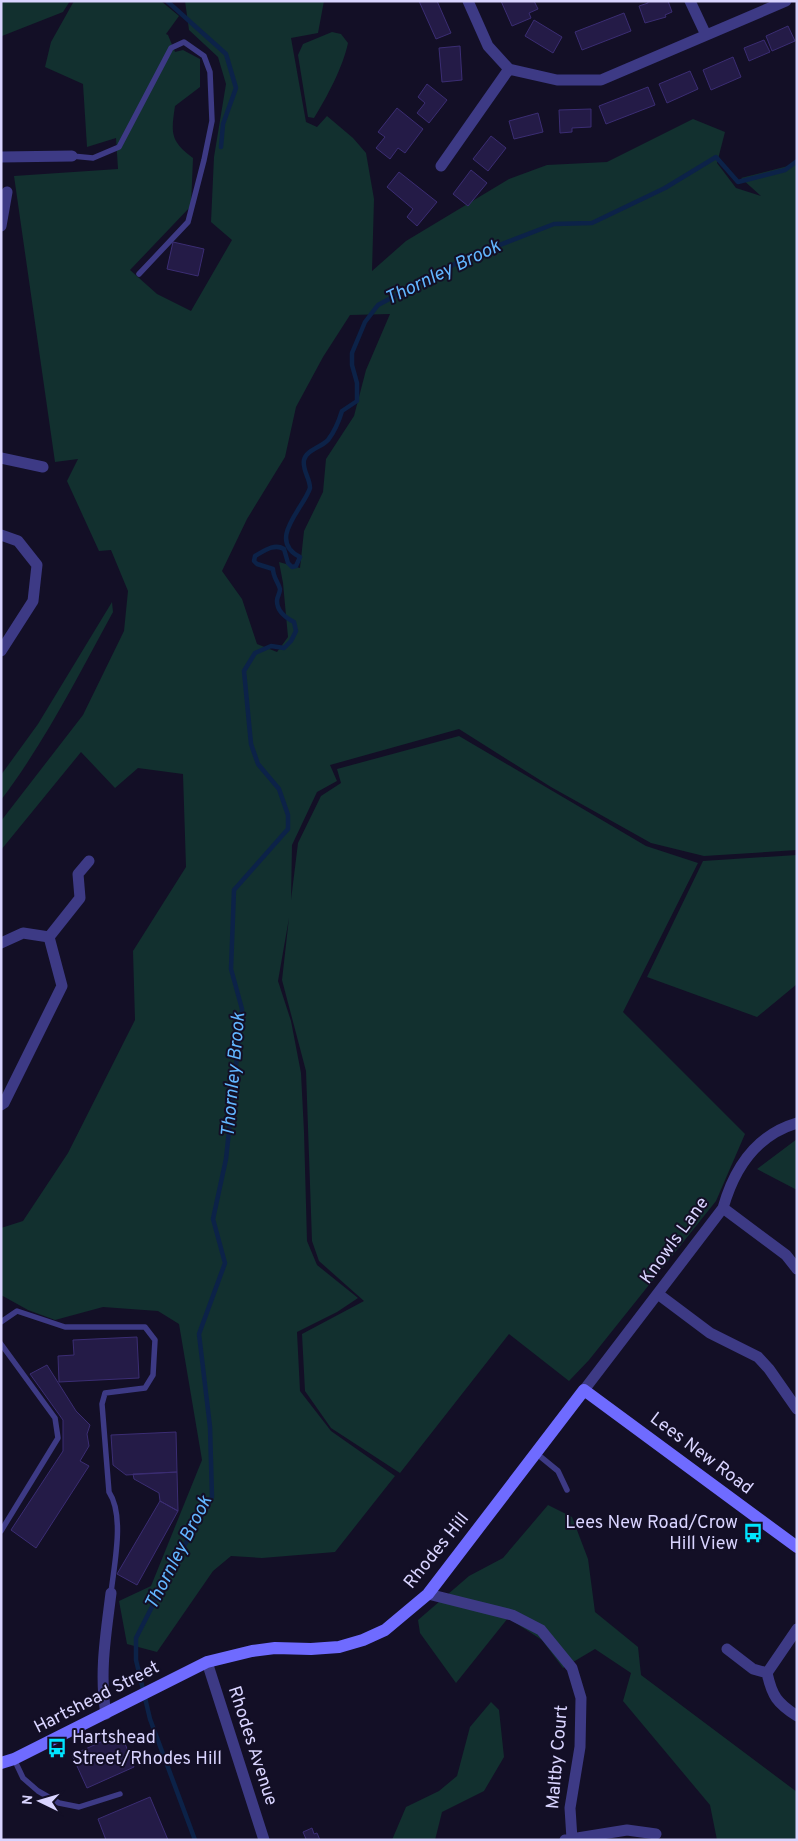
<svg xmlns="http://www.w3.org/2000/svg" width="798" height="1841" font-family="Overpass,sans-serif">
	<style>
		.green { fill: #12302f; fill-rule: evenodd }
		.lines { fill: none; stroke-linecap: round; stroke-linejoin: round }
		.stream { stroke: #0c2248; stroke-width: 4.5 }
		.building { fill: #241b47; stroke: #3b2d73 }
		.lane { stroke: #3d3a85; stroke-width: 5.5 }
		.street { stroke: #3d3a85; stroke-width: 11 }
		.secondary { stroke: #6f6bff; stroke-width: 12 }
		.labels { text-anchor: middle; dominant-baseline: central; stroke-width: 4; stroke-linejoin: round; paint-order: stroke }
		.street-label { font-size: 18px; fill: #d9d4ff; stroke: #130f26 }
		.poi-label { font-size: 18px; fill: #d9d4ff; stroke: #130f26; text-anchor: end }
		.water-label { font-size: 19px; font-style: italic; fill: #62b6ff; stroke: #130f26 }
	</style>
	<rect width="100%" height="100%" fill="#130f26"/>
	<path class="green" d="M1,1H70L63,12L2,36Z
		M74,1H161L179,16L166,34L168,35L175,52L183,50L200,59V87L175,106C171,133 170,141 193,158L191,206L130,270L157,294L191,311L232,240L211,222L214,157L226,84L218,57L189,30L185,1H324L318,33L291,38L306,122L317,127L327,116L353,138L366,153L374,199L372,271L406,241L509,179L547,165L607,162L693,119L725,132L717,163L736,188L761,196L741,178L792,165L797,160V850L704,856L651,843L551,787L459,729L330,765L337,781L317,792L292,845L291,900L298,843L321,796L341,783L337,769L459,736L646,846L698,863L623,1012L745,1134L716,1201L589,1360L569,1381L509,1334L400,1473L331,1428L305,1391L302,1334L364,1301L319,1261L312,1241L306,1071L282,980L289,918L278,981L291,1021L301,1073L304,1132L307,1241L317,1265L358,1298L337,1312L297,1332L300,1391L331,1431L395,1476L335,1552L262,1558L231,1556L213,1571L157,1652L127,1644L119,1601L151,1586L202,1460L179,1324L158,1311L103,1307L55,1320L28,1310L1,1295V1228L23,1221L68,1153L135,1020L133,951L186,867L183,774L138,768L115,788L81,752L1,850V821L83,715L124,631L128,591L111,550L99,551L67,481L78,459L55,462L14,176L118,169L116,138L87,147L83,84L45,67L51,42ZM390,314L366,370L354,416L326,459L323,492L304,531L300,568L279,562L283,583L288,637L277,652L257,644L242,599L222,571L247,519L285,457L296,407L323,357L350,315Z
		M332,32L341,34L348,43C343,67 327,97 314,118L308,117L298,55L303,44Z
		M112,602L113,612C78,676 45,742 1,800V775L38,724Z
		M797,855V984L757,1017L647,977L703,861Z
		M797,1139V1190L757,1169Z
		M548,1505L572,1517L588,1559L595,1612L638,1647L641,1675L797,1792V1840H717L710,1805L623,1701L631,1673L595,1649L563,1668L542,1640L508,1618L456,1683L420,1633L418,1620L469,1576L503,1558Z
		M491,1702L499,1710L504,1757L484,1791L442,1812L435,1840H392L406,1807L439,1791L457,1776L470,1727Z"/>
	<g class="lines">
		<path class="stream" d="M167,1L226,54L236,88L223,124L221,147
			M195,1840L150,1719L136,1660V1638L175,1562L212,1497L210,1427L199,1334L225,1263L213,1219L226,1159L242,1009L231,969L234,890L288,829V815L279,789L258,764L251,744L244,671L255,653L271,646L284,648L291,641L296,631L294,622C286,618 277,611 277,601C277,596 280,594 280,589C278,582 273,577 273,569L257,564L254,561L255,556C264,551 274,543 284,549L288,563L292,567L296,566L300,557C266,540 304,508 310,488C310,478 302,470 304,460C306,450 322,447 328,440C335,431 339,421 342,411L357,401V383L352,365V353L365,322L378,305L466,258L554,224L592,223L665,188L716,157L738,182L785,170L797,161"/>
	</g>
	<path class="building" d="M419,1H437L451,33L436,39Z
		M501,1H534L538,9L529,13L531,18L512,26Z
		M648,1H668L672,12L665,15L666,17L645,23L639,6L648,3Z
		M624,13L631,31L582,50L575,32Z
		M534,20L562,37L553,53L525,36Z
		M788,26L795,41L772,51L766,36Z
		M764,40L770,52L749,61L744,48Z
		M460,46L462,80L442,82L439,48Z
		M733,57L741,77L711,90L703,70Z
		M690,71L698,89L667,103L659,84Z
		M427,84L447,100L429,123L417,113L425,103L418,97Z
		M648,87L655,105L606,124L599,106Z
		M397,108L423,129L405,153L398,148L390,159L376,148L385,137L378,132Z
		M591,109V127L572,128V132L560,133L559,110Z
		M538,113L543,132L514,139L509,121Z
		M491,136L506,148L488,171L473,159Z
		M471,170L487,183L468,206L453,194Z
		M399,172L437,202L417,226L407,217L413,209L387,187Z
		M173,242L204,249L198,276L167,269Z
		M137,1337L139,1378L59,1382L58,1356L74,1355L73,1340Z
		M47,1365L76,1411L90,1425L87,1434L89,1446L80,1461L89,1466L36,1548L11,1530L63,1451V1420L30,1374Z
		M176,1432L177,1472L126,1475L113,1465L111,1435Z
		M177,1472L178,1511L160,1501L159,1493L134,1479L133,1474Z
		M160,1501L178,1511L137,1585L117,1574Z
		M121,1733L134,1767L87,1788L72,1755Z
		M150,1797L168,1840H106L98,1819Z
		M312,1828L314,1834L317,1833L320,1840H303L306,1839L303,1832Z"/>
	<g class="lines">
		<path class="lane" d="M72,156L93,158L119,147L171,48L184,42L204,56L210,72L212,121L204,160L188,222L139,274
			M1,1322L17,1311L65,1327H145L155,1340L153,1375L145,1388L105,1393L102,1404L109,1492C125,1516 114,1565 111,1593
			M1,1344L55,1418L58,1438L1,1531
			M536,1453L558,1471L567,1490
			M14,1759L23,1778L38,1791L59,1803L79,1807L120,1794"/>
		<path class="street" d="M468,1L488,46L509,69L557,80H601L786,1
			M690,1L706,35
			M1,157L72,156
			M441,166L509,69
			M1,226L7,192
			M1,458L43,467
			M1,535L18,541L37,565L33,601L1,651
			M49,937L80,898L78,874L89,861
			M1,943L23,933L49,937
			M1,1105L4,1103L62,986L49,937
			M723,1208L786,1255L797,1269
			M658,1294L710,1333L758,1357L769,1369L797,1409
			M584,1390L723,1208C734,1169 756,1135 797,1123
			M428,1594L512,1615L541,1630L572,1668L581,1698L580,1747L570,1808L572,1839
			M797,1629L767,1673C772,1696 777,1703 797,1716
			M727,1649L753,1669L767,1673
			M207,1662L264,1840
			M106,1714C99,1673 106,1634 111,1593
			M565,1840L627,1830L656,1834"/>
		<path class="secondary" d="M1,1763L14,1759L207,1662L252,1651L275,1648L311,1649L339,1647L363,1640L385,1630L428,1594L584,1390L797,1547"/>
	</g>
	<defs>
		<symbol id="bus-bare" viewBox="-9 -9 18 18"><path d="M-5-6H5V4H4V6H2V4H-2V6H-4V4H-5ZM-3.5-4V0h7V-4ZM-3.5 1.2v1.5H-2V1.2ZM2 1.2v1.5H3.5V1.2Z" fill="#00e5ff" stroke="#130f26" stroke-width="2.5" paint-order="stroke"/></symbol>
	</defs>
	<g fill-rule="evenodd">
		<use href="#bus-bare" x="739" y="1519" width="28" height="28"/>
		<use href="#bus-bare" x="43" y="1734" width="28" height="28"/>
	</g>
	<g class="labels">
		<g class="street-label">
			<text transform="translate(675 1241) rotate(-54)">Knowls Lane</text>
			<text transform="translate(701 1454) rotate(37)">Lees New Road</text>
			<text transform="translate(437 1551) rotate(-51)">Rhodes Hill</text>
			<text transform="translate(97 1698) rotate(-27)">Hartshead Street</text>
			<text transform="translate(252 1746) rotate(72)">Rhodes Avenue</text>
			<text transform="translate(558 1757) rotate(-85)">Maltby Court</text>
		</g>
		<g class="poi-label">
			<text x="738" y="1523">Lees New Road/Crow<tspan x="738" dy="21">Hill View</tspan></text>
			<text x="72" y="1738" text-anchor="start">Hartshead<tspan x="72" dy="21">Street/Rhodes Hill</tspan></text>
		</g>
		<g class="water-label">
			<text transform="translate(443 273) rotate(-26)">Thornley Brook</text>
			<text transform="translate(234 1075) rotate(-85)">Thornley Brook</text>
			<text transform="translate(179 1553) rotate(-63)">Thornley Brook</text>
		</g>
	</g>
	<rect width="798" height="1841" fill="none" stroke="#d9d4ff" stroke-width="5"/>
	<g transform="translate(40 1801) rotate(275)" stroke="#130f26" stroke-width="4" paint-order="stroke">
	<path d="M0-4L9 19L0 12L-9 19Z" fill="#d9d4ff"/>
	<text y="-8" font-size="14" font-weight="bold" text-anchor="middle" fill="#d9d4ff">N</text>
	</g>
</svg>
